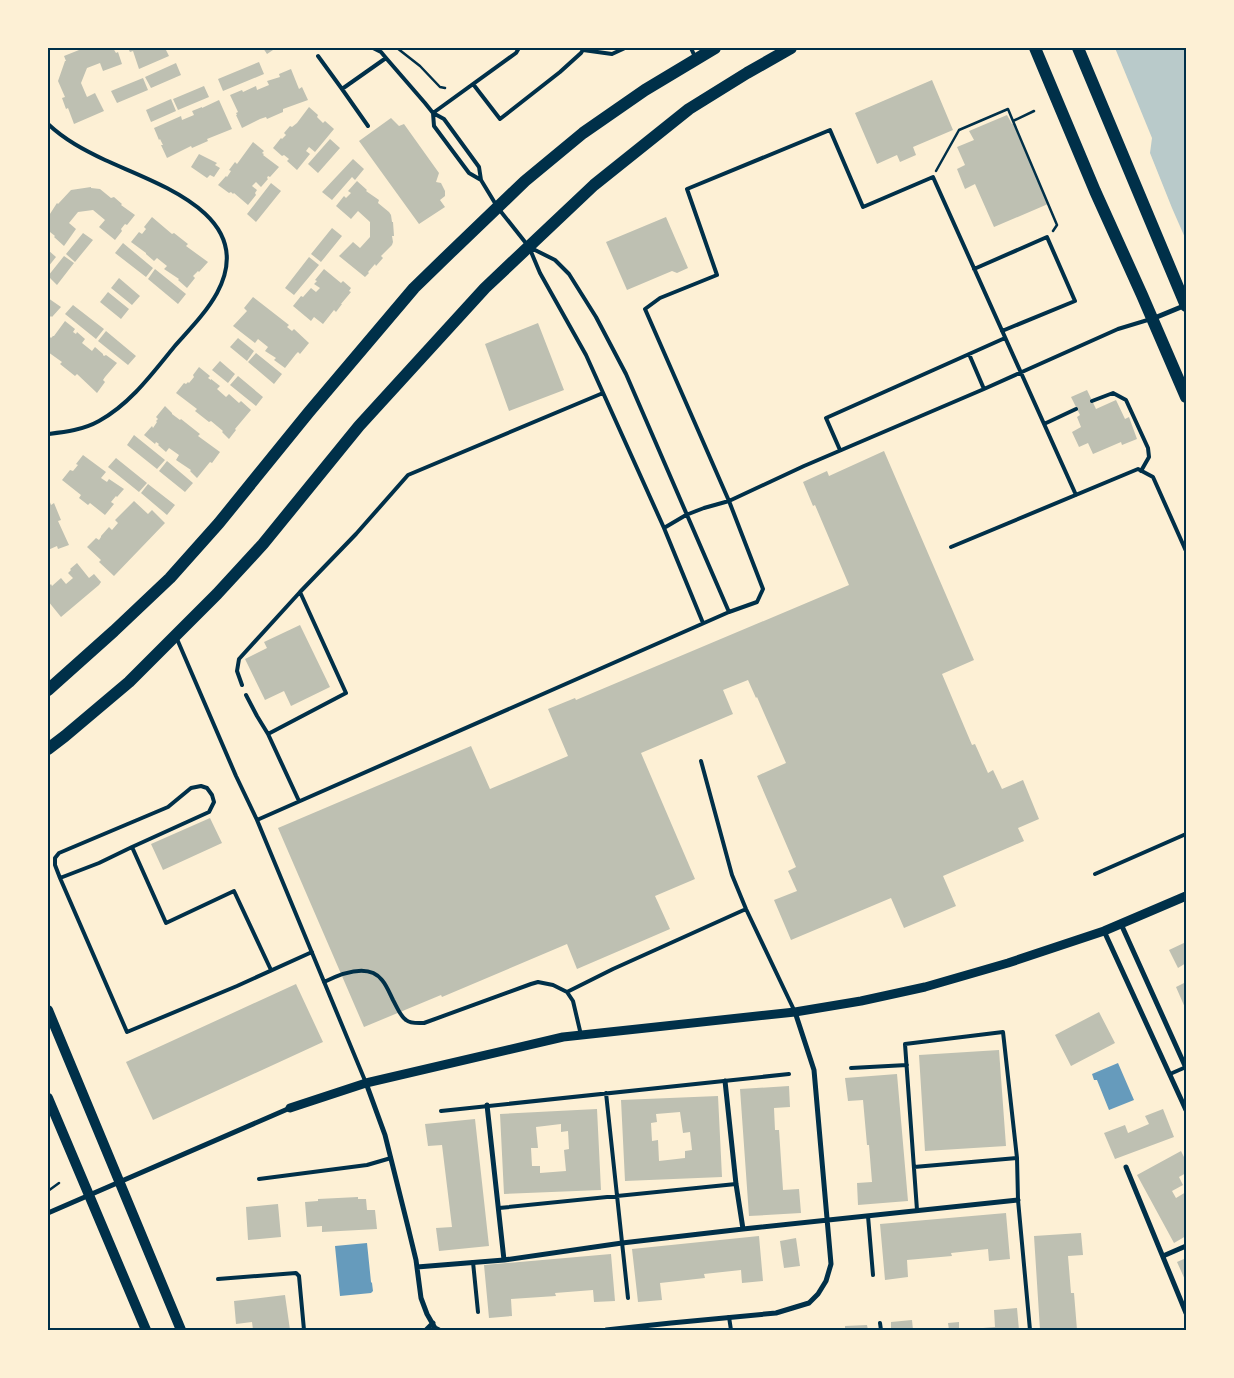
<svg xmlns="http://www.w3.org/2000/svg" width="1234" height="1378" font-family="'Work Sans',sans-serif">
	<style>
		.green { fill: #b9caca }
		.water { fill: #669bbc }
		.building { fill: #bec0b2; fill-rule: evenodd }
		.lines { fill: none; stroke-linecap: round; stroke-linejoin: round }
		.path { stroke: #003049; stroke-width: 2.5 }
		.service { stroke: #003049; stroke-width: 4 }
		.minor { stroke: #003049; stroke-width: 5 }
		.tertiary { stroke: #003049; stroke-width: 9 }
		.secondary { stroke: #003049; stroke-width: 10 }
		.primary { stroke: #003049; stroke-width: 12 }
		.neatline { fill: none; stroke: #003049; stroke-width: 2 }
	</style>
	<rect width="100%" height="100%" fill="#fdf0d5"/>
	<path class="green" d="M1115,48H1186V240L1172,208L1150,153L1152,138Z"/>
	<path class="water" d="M1118,1063L1134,1100L1109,1110L1097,1080H1094L1092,1074Z
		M367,1243L371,1282L372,1283L373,1291L371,1293L340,1296L335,1246Z"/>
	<path class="building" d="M84,48H113L116,53L118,52L122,64L103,71L100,63L87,68L81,83L87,97L95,93L104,111L74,124L68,108L66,109L62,98L65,97L58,81L65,61H66L64,56Z
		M128,48H165L169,56L139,69L133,51L130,52Z
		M263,48H276L267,54Z
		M259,62L264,74L223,91L218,79Z
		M176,63L181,75L151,88L145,77Z
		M291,69L299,89L302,87L308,100L283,109V112L267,119L266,117L260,119L242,128L236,115H237L236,113L238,112L230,95L242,90L243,92L256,86L257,90L269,85L267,81L280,77L279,74Z
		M143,78L148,90L117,103L111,91Z
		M932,80L953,130L913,147L916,155L900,162L897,155L877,164L855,113Z
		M204,86L209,97L178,110L173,99Z
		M171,99L176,111L151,122L146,110Z
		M219,100L232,129L207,139L208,141L192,148L191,146L167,158L161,145H163L160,139L159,140L154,128L181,116L182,120L194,115L192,111L202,107V108Z
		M309,107L318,115L317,117L323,123L325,121L334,129L315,152L309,147L306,151L310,154L297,170L287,161L289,159L284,155L282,156L273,148L281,138L282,139L286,135L284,133L290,126L292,127L297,123Z
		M1007,115L1012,124H1013L1048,204L994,227L975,184L965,189L957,169L965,165L957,147L974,140L969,131Z
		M391,118L399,126L404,124L439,173L436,182L441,183L445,191V196L440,200L445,207L419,224L359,141Z
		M330,139L340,148L318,173L308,164Z
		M253,142L264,151L262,153L264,154L263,155L279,167L270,177L268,176L267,178L268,179L261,187L256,182L252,186L257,190L255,193L256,195L248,205L234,193L233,194L231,192L229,193L218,185L226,176L227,177L231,171L229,170L235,162L237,164Z
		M199,154L217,163L215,165L220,168L214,177L210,175L207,178L191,167Z
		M353,159L364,169L355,180L352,177L332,200L322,192Z
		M357,181L367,190L366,191L379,200L378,203L389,212L391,215L392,222H393L394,236H392L393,242L392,245L381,256L383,258L376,266L375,264L368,272L369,273L365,277L339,256L353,242L360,248L370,237V222L358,211L351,219L336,206L344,196L346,198L351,193L348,191Z
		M271,183L281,191L256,222L247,214Z
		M91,187V188L100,189L111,198L114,197L122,204L121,205L135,215L127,225L125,224L121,229L122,231L115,240L99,227L105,220L93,210L78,212L69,223L76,229L64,246L54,237L55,236L50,232L49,233L48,232V217L57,203L58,204L71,190Z
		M152,217L172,234L174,233L188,244L186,246L208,262L199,272L198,271L193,276L195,278L187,288L178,280L179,279L164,269L167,266L157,258L154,261L146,254V253L131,242L139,232L142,234L146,229L144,227Z
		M666,217L688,268L677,273L672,271L627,290L606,242Z
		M332,228L342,236L321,262L311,254Z
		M83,233L93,240L75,262L66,254Z
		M123,243L153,268L146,277L115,253Z
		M48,250L56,257L48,267Z
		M64,256L74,263L57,285L48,276Z
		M309,257L319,265L294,295L285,288Z
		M155,269L186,294L178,304L148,279Z
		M324,269L341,283L343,281L351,288L349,291L351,292L341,304H342L336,312L334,310L323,324L314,317L311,321L293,306L301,296L303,297L311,288L316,292L320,288L314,284L317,281L315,280Z
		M119,278L140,296L132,305L111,288Z
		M108,292L129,309L121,319L100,302Z
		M253,297L289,325L287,327L292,331L294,329L309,343L300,354L298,352L296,354L285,368L274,360L276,358L265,351L268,347L258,339L255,343L233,326L247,311L244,308Z
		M48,298L61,307L52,317L51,316L48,319Z
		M73,305L104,329L96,339L65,314Z
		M65,321L75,329L73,332L76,334L77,332L85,339L82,343L92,351L95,347L103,354V355L104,356L106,355L117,363L105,377L103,380L105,382L97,393L77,374L75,376L60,364L62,362L48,352V339L49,336L51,338L53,336H54Z
		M538,323L564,390L509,411L485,344Z
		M106,331L136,356L128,365L98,341Z
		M238,338L254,351L247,361L230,347Z
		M256,353L282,374L274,384L248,362Z
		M220,361L235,374L228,383L212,370Z
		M199,367L210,376L208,378L211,380V379L220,386L217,389L226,397L229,394L239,403L241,401L251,410L235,429L236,430L229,439L222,432L223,431L211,421L209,422L195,411L197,409L176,393L184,383L186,384L188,382L189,383L194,377L193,375Z
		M238,376L263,397L256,406L230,385Z
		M1087,390L1096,409L1116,400L1125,419L1129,417L1137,439L1122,445L1121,442L1093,454L1088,443L1079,447L1072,432L1081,427L1077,417L1080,415L1071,397Z
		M165,406L172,413V414L180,420L181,419L200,434L198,436L220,452L212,463L210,462L197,478L190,471L191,470L176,460L179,455L169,448L166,452L158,445L159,444L156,442L155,444L144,435L152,426L153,428L157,422L156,421L158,419L156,417Z
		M134,435L165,460L157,469L127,445Z
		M884,451L974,660L942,674L972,745L975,744L988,773L993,770L1002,789L1023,780L1039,819L1018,828L1024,841L943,876L956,906L904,928L891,898L791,940L774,900L797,891L788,871L796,867L757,776L786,763L757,697L756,698L748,680L723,690L733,714L641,753L695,879L655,896L670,929L577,969L567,944L442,997L441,995L364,1027L278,828L471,746L490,789L568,756L548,709L575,698L576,700L849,585L815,505L813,506L803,482L827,471L829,476Z
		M83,455L106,472L101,478L107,482L109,479L124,489L117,497L116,496L111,502L114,504L105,515L90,503L88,505L79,498L81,495L62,480L70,470L73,471L78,465L76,464Z
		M116,458L147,483L139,492L108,467Z
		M167,461L193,483L185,492L159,471Z
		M148,484L175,505L167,515L141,493Z
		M48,497L51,505L54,503L61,520L58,521L69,545L58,549L57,546L48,550Z
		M134,501L148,514L152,510L165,523L114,576L99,562L101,560L87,547L96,538L99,540L101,537V536L109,527L112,530L118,523L115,520Z
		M77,563L89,578L94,574L101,582L99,585L61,617L48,601V587L51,584L52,586L61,578L66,584L73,578L68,573L71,570L70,569Z
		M300,625L330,687L291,706L284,691L265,700L245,659L267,648L264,642Z
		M210,818L222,843L163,870L151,844Z
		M1186,942V963L1178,968L1169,950Z
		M1186,982V1010L1176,987Z
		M296,984L323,1042L153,1120L126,1062Z
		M1099,1012L1115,1043L1071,1066L1055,1035Z
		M999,1050L1006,1146L925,1151L919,1055Z
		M897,1074L908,1201L858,1205L857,1183L872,1182L869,1145H867L863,1100L848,1101L845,1078Z
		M789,1086L790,1107L774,1108L775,1130H779L783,1190L799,1189L801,1213L749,1216L740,1089Z
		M718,1096L722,1177L625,1181L621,1100ZM680,1112L683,1133L690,1132L692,1150L685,1151V1158L659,1161L658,1140L652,1141L651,1123L657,1122L656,1114Z
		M597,1109L601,1190L504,1194L500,1114ZM561,1124V1132L568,1131L569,1149L564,1150L566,1171L540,1173V1166H532L531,1148H538L536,1127Z
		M1163,1109L1174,1137L1115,1159L1104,1133L1125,1125L1128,1133L1149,1124L1145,1116Z
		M475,1119L489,1246L439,1251L436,1228L452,1227L442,1145L428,1146L425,1124Z
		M1181,1151L1186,1161V1173L1179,1177L1183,1185L1172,1191L1176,1198L1186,1192V1236L1174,1243L1137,1175Z
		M358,1197V1199H366L367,1210H375L377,1229L322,1232V1226L307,1227L305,1202L318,1201V1199Z
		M278,1204L281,1237L248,1240L246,1207Z
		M1006,1213L1010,1259L989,1261L988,1249L951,1253L952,1256L907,1260L908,1277L885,1280L880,1224Z
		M1081,1233L1083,1255L1068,1256L1071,1293H1074L1077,1330H1040L1034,1236Z
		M759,1236L763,1281L742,1283L741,1270L704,1274L705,1278L660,1283L662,1300L638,1302L632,1249Z
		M796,1238L800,1266L784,1268L780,1241Z
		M611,1254L615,1301L594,1302L593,1290L555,1293L556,1296L511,1299L512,1316L489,1318L484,1265Z
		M1186,1258V1282L1177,1262Z
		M285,1295L290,1330H253L252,1322L236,1324L234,1301Z
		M1017,1308L1019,1330H971V1329L995,1327L994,1310Z
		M912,1320L913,1330H891V1322Z
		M959,1322V1330H949L948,1323Z
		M867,1325L868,1330H845V1326Z"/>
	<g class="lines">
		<path class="path" d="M397,48L420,66L440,87L445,88
			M1034,111L1013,121L1057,225L1053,231
			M936,171L959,130L1008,109L1013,121
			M48,1191L59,1183"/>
		<path class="service" d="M373,48L381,52L386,58L425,103L433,113L444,119L479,167L481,180L498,208L529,247L540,273L586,355L664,528L703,623
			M691,48L695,57
			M583,50L612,54L625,48
			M318,56L342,89L386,58
			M473,84L500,119L560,72L581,53L584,48
			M342,89L368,126
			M433,113L516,53L519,48
			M433,113L434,126L469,173L481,180
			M48,124C65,140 84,150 105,160C157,184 259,215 217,293C206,313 189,330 174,347C152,374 130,404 99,421C83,430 65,432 48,434
			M974,269L1047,237L1075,301L1002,331
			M969,354L984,389
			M1092,401L1113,393L1126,400L1148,448L1149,457L1141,471
			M1044,424L1076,409
			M840,450L826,418L1005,338
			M664,528L686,515L704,508L729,501L804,466L984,389L1118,329L1151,319
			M951,547L1138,469L1153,477L1186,551
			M729,612L757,602L763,589L729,501L645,309L660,298L717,275L687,189L830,130L863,207L933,177L1076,495
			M177,639L236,776L257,820L729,612L626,374L596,317L569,274L555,260L531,248
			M242,685L237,671L239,659L300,592L356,534L408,475L603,393
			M246,695L257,716L268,734
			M701,761L732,875L746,909L795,1012
			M299,801L268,734L346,693L300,592
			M257,820L366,1083
			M1095,874L1186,834
			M60,878L55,865V858L59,853L168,807L191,788L201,786L207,788L212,795L214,802L209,812L132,847
			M271,970L234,891L166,923L132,847L99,863L60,878L127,1032L237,986L312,952
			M324,982C340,974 368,962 382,980C387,986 390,994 393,1000C397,1007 400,1016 406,1020C411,1024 418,1023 424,1023L531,984L538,982L553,985L567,992L573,1001L581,1035
			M567,992L613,969L746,909
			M851,1068L907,1065
			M1170,1074L1186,1067
			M606,1093L628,1298
			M441,1111L789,1074
			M914,1167L1017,1158
			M259,1179L367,1165L391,1158
			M499,1208L736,1184
			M917,1210L905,1044L1003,1032L1017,1158L1018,1200L1030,1330
			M868,1216L873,1275
			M473,1262L478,1312
			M218,1279L296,1273L299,1276L304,1330
			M729,1317L731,1330
			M880,1323L881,1330"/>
		<path class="minor" d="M1152,319L1186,305
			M1121,924L1186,1068
			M1104,931L1186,1110
			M725,1081L736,1184L743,1229
			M366,1083L385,1135L408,1227L416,1260L421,1298L427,1314L435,1328L439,1330
			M487,1105L504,1260
			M1126,1167L1186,1313
			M48,1213L290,1108
			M1163,1256L1186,1246
			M417,1267L504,1260L622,1243L743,1229L1018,1200
			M426,1330L433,1323
			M606,1330L671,1323L776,1313L809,1303L818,1294L826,1281L831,1264L814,1070L795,1012"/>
		<path class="tertiary" d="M290,1108L366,1083L563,1037L795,1012L861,1001L925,987L1008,963L1104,931L1186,896"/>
		<path class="secondary" d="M48,1010L181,1330
			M48,1098L146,1330"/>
		<path class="primary" d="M1035,48L1095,191L1142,295L1186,397
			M1078,48L1186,306
			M48,690L114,631L170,578L219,523L309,412L414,288L450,253L525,181L583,133L645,90L715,48
			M48,749L65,736L129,682L217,594L263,544L359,426L485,288L594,185L689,109L747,73L791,48"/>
	</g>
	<rect width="1234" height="1378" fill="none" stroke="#fdf0d5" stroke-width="98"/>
	<rect x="49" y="49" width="1136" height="1280" class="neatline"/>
</svg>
